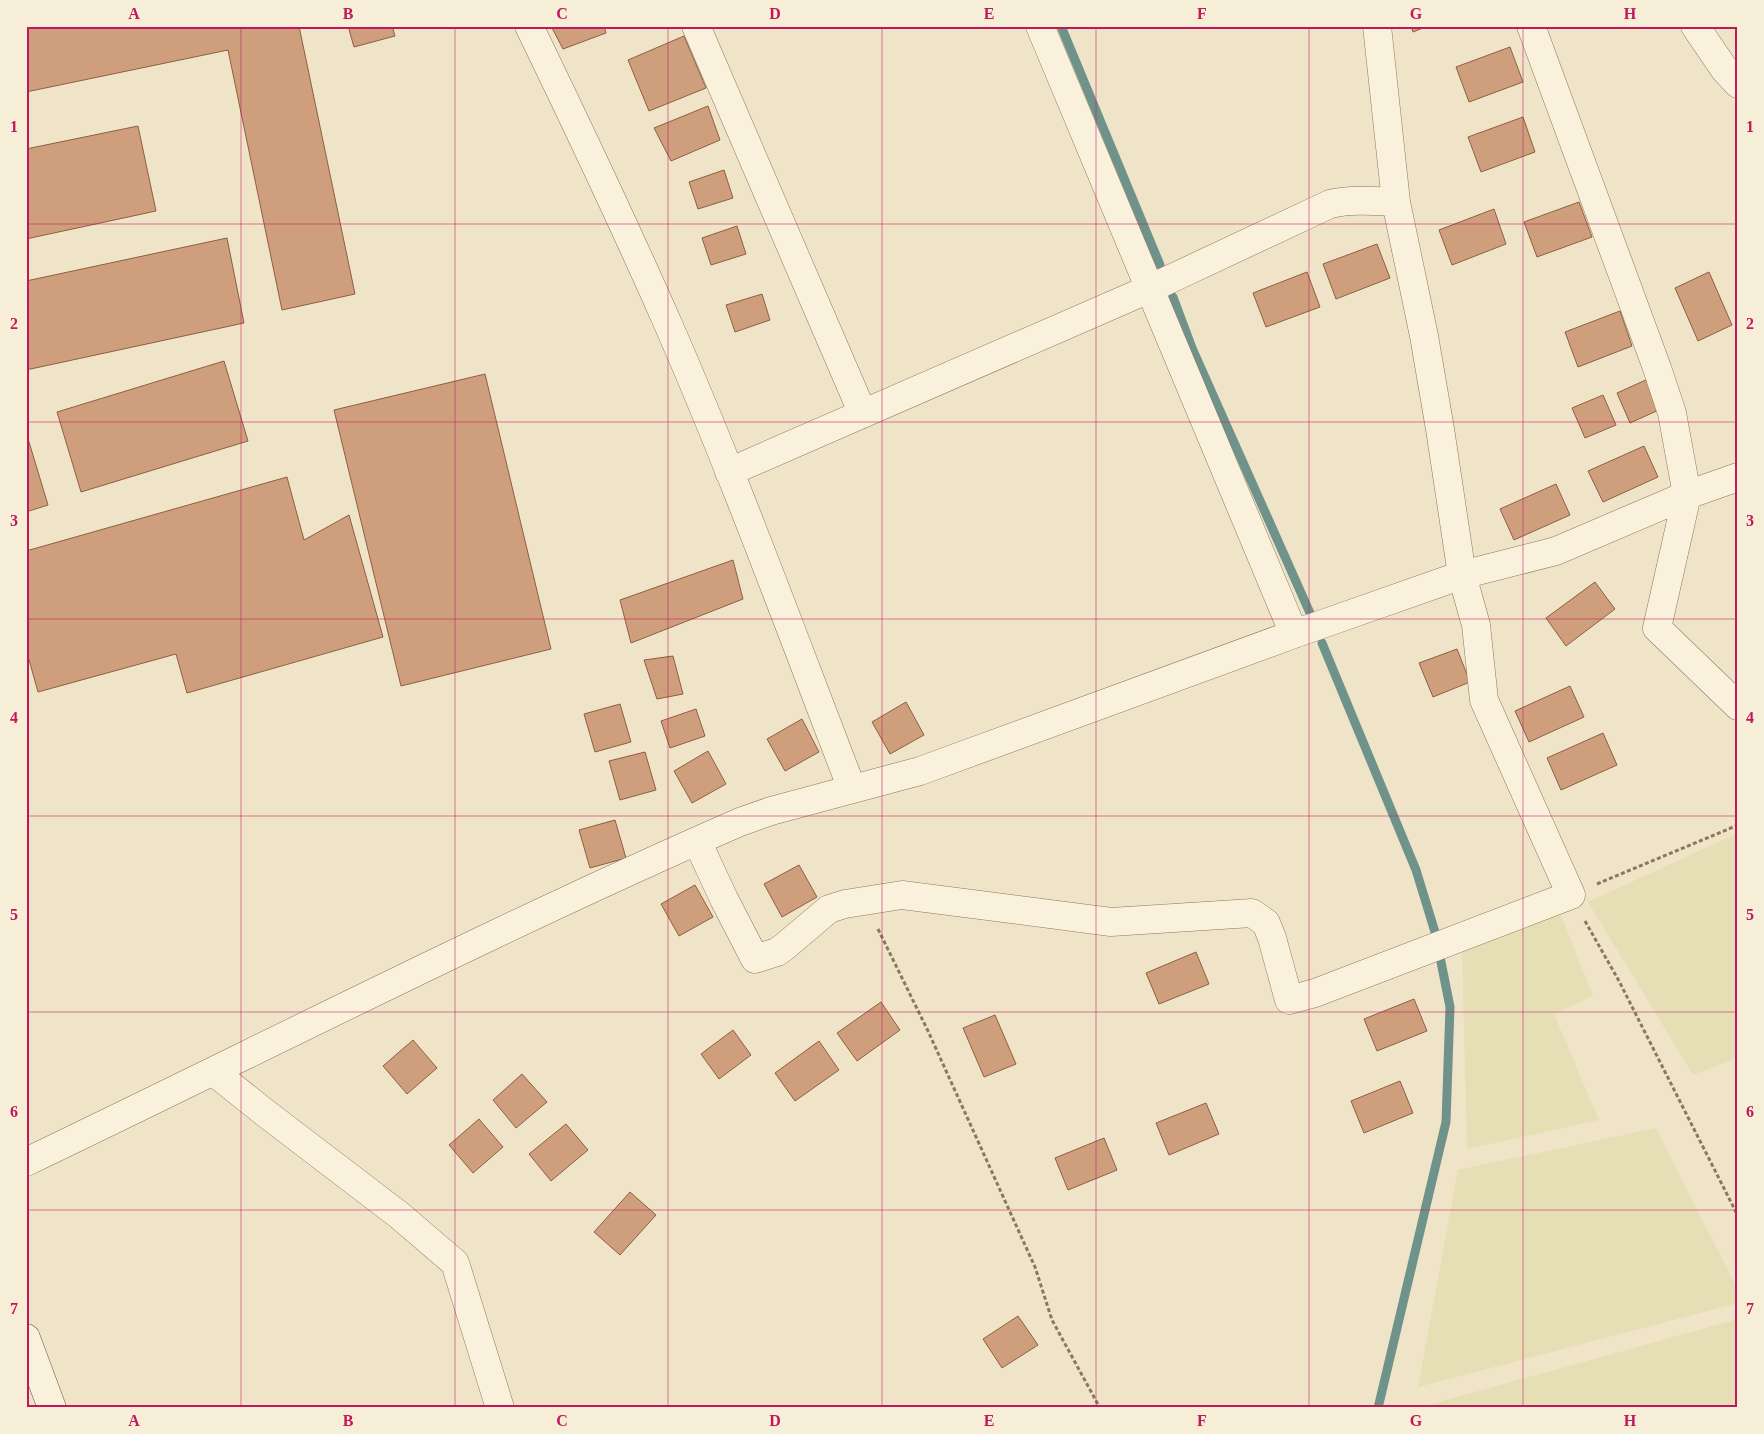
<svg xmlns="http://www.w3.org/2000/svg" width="1764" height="1434" font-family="Georgia,serif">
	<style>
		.farmland { fill: #e6deb5 }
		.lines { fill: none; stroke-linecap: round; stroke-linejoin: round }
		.stream { stroke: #6f938a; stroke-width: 9 }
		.building { fill: #cf9f7d; stroke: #8d5f41 }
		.street-casing { stroke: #8d765c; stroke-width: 29 }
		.secondary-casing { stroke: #6f573f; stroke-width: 29 }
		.path { stroke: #8d765c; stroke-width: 3; stroke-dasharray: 4 2.5; stroke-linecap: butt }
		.street { stroke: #faf1dc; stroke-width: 28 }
		.secondary { stroke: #faf1dc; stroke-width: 28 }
		.grid { fill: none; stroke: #c2185b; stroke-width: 1; stroke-opacity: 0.55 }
		.neatline { fill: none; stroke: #c2185b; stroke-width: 2 }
		.grid-label { font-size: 16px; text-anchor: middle; font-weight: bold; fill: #c2185b }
	</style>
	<rect width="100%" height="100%" fill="#f0e4c8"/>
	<path class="farmland" d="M1738,833V1057L1693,1075L1588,902Z
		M1560,912L1593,996L1554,1014L1599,1120L1467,1149L1462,949Z
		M1656,1128L1738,1290V1303L1418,1387L1458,1170Z
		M1738,1319V1408H1421V1407Z"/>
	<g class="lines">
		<path class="stream" d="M1061,26L1160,265
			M1173,297L1192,348L1310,613
			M1322,643L1416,870L1435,932L1450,1007L1446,1122L1378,1408"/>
	</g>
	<path class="building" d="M26,26H299L355,294L282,310L228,50L26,92Z
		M348,26H392L395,36L354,47Z
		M551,26H604L606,33L563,49Z
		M1411,26H1428L1413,32Z
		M684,36L706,88L649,111L628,60Z
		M1510,47L1523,82L1469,102L1456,67Z
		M708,106L720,140L671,161L654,128Z
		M1523,117L1535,152L1481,172L1468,137Z
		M138,126L156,211L26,239V149Z
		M724,170L733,198L698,209L689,182Z
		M1579,202L1592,237L1537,257L1524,222Z
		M1494,209L1506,244L1452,265L1439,230Z
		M737,226L746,254L711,265L702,238Z
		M227,238L244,323L26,370V281Z
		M1377,244L1390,278L1336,299L1323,264Z
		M1307,272L1320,307L1266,327L1253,293Z
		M1709,272L1732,325L1698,341L1675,288Z
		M762,294L770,320L735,332L726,305Z
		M1620,311L1632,346L1578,367L1565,332Z
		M224,361L248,441L81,492L57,412Z
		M485,374L551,649L401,686L334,410Z
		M1648,379L1661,409L1630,423L1617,393Z
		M1603,395L1616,425L1585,438L1572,408Z
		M26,432L48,505L26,512Z
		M1644,446L1658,477L1603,502L1588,471Z
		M287,477L304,540L349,515L383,637L187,693L176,654L38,692L26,649V551Z
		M1556,484L1570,515L1514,540L1500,509Z
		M733,560L743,599L631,643L620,600Z
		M1595,582L1615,609L1566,646L1546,618Z
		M1457,649L1470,682L1433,697L1419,663Z
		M673,656L683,694L657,699L644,660Z
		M1570,686L1584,717L1529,742L1515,711Z
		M906,702L924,735L890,754L872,722Z
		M620,704L631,742L595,752L584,714Z
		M696,709L705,736L670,748L661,721Z
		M802,719L819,752L785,771L767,739Z
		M1603,733L1617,765L1561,790L1547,758Z
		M708,751L726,784L692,803L674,771Z
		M645,752L656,790L620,800L609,761Z
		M615,820L626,858L590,868L579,830Z
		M799,865L817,897L782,917L764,884Z
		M695,885L713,917L679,936L661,904Z
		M1196,952L1209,984L1159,1004L1146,973Z
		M1414,999L1427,1031L1377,1051L1364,1019Z
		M881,1002L900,1030L857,1061L837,1033Z
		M995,1015L1016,1064L984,1077L963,1028Z
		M733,1030L751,1055L719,1079L701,1054Z
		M413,1040L437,1068L407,1094L383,1066Z
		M819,1041L839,1070L795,1101L775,1073Z
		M522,1074L547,1102L516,1128L493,1100Z
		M1400,1081L1413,1113L1364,1133L1351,1101Z
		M1206,1103L1219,1134L1169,1155L1156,1123Z
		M479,1119L503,1147L473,1173L449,1145Z
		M566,1124L588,1150L551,1181L529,1154Z
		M1104,1138L1117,1170L1068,1190L1055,1158Z
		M630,1192L656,1215L620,1255L594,1232Z
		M1018,1316L1038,1345L1002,1368L983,1339Z"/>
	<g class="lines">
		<defs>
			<path id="street" d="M529,26C577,125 624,224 668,324C735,477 792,634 852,789
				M696,26L863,414
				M1040,26L1294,634
				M1531,26L1657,368L1672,413L1687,495L1657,628L1738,706
				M1695,26L1725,70L1738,84
				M729,472L1149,289L1330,204C1352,199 1375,201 1396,202
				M697,841L724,899L755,959L777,952L784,947L829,909L845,904L902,895L1111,922L1252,913L1266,923L1272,938L1289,1000L1315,993L1571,895L1484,700L1476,625L1462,575L1440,429L1424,336L1396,202L1377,26
				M214,1072L264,1112L399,1215L455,1263L500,1408
				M26,1162C264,1048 499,927 740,822L771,811L920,771L1294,634L1462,575L1556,551L1687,495L1738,477"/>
			<path id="secondary" d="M26,1338L52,1408"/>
		</defs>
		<use href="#street" class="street-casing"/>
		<use href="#secondary" class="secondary-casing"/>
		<path class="path" d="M1597,884L1738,825
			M1585,921L1619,981L1738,1216
			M878,929L928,1031L1035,1267L1052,1320L1100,1408"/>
		<use href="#street" class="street"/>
		<use href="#secondary" class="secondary"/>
	</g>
	<path class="grid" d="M241,26V1408M455,26V1408M668,26V1408M882,26V1408M1096,26V1408M1309,26V1408M1523,26V1408M26,224H1738M26,422H1738M26,619H1738M26,816H1738M26,1012H1738M26,1210H1738"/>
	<rect width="1764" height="1434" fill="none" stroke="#f7eed8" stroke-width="55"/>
	<rect x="28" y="28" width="1708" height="1378" class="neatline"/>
	<g class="grid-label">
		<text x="134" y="19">A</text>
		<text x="348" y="19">B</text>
		<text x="562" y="19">C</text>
		<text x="775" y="19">D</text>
		<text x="989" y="19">E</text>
		<text x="1202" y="19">F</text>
		<text x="1416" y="19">G</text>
		<text x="1630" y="19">H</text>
		<text x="14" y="132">1</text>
		<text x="1750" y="132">1</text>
		<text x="14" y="329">2</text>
		<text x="1750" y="329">2</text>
		<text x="14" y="526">3</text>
		<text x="1750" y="526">3</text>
		<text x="14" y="723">4</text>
		<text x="1750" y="723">4</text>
		<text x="14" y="920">5</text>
		<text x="1750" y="920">5</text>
		<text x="14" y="1117">6</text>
		<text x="1750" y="1117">6</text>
		<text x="14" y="1314">7</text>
		<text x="1750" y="1314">7</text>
		<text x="134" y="1426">A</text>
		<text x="348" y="1426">B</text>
		<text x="562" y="1426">C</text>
		<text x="775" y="1426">D</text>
		<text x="989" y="1426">E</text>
		<text x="1202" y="1426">F</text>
		<text x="1416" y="1426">G</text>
		<text x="1630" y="1426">H</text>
	</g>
</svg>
